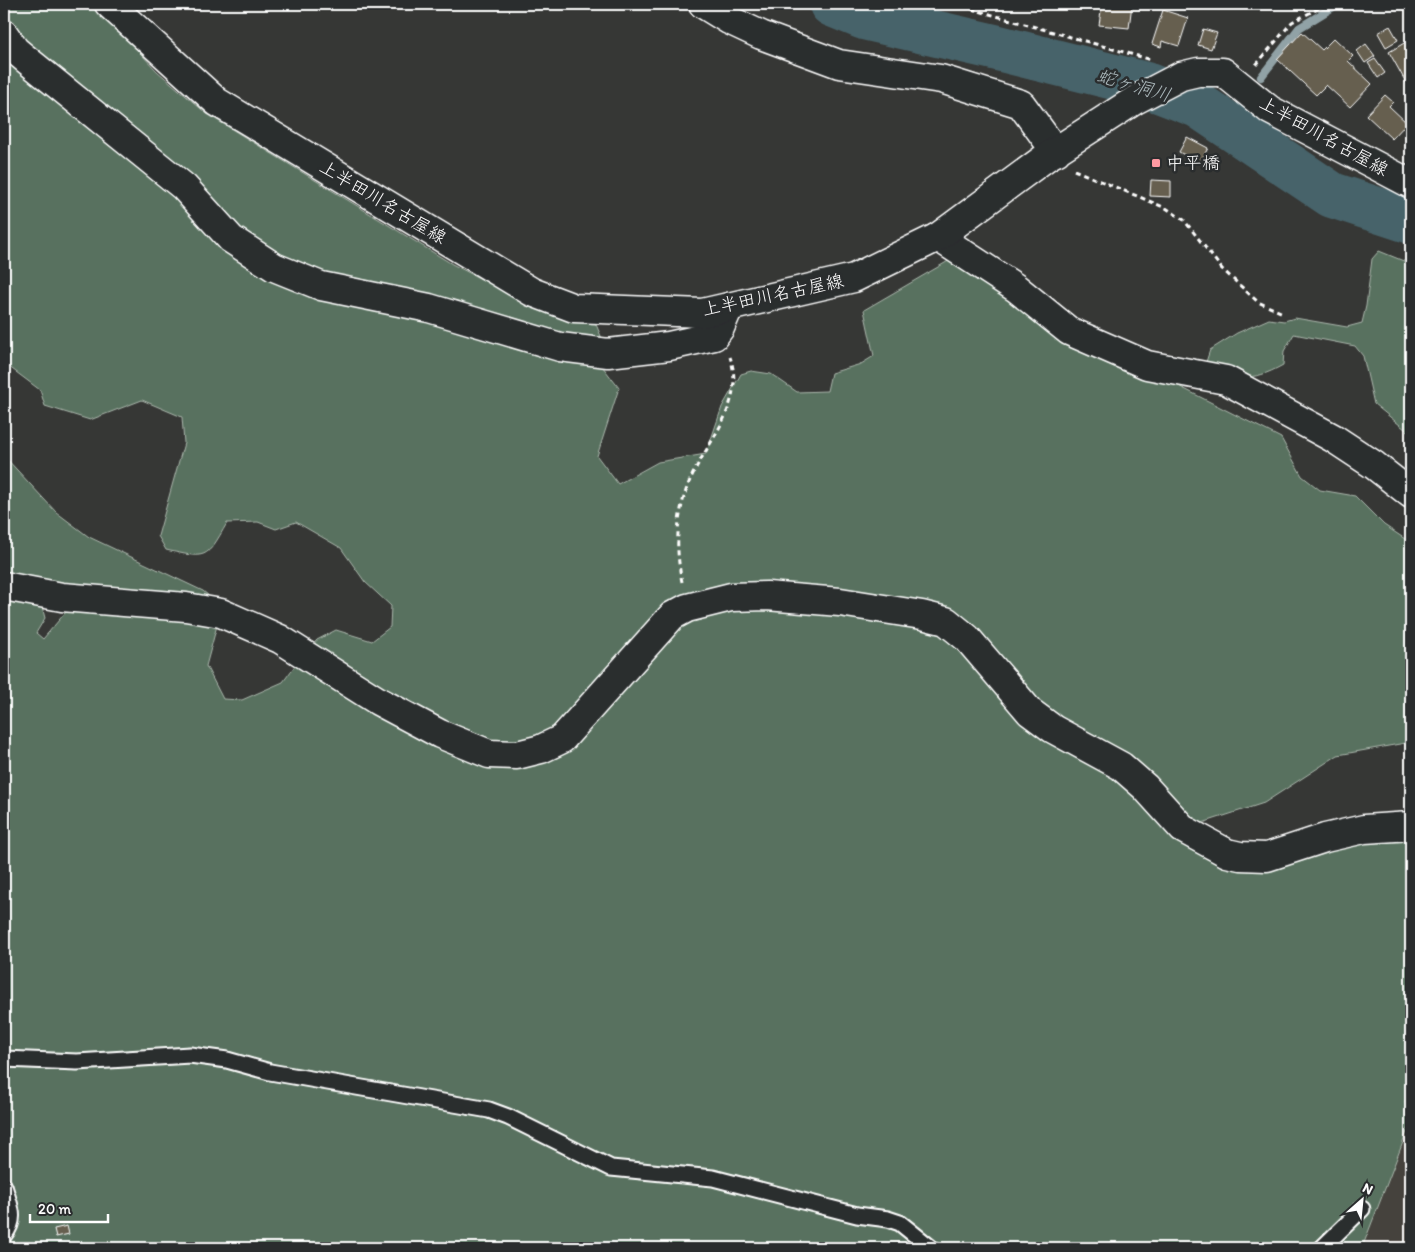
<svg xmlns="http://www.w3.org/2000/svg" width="1415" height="1252" font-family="Itim,'Klee One',sans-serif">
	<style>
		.built { fill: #44433d }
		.green { fill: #58715e; stroke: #acb8ae }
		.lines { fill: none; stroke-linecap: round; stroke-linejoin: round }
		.stream { stroke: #91a2a6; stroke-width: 8 }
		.river { stroke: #47646b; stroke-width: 46 }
		.building { fill: #665f4f; stroke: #fff }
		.lane-casing { stroke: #fff; stroke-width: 19 }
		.street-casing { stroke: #fff; stroke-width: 31 }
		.secondary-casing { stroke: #fff; stroke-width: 31 }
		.path { stroke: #fff; stroke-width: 3; stroke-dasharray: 5 4; stroke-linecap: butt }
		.lane { stroke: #2a2d2e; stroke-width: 15 }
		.street { stroke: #2a2d2e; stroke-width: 28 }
		.secondary { stroke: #2a2d2e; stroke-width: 28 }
		.poi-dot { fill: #ff9aa2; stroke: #2a2d2e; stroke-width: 2 }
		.labels { text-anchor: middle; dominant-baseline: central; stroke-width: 5; stroke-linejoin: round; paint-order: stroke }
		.street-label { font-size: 18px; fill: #fff; stroke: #2a2d2e }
		.poi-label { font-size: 18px; fill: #fff; stroke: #2a2d2e; text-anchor: start }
		.water-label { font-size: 19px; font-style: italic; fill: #acb9bc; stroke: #2a2d2e }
	</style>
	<rect width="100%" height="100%" fill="#363735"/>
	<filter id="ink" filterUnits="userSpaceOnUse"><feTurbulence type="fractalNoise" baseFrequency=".02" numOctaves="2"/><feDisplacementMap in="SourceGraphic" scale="10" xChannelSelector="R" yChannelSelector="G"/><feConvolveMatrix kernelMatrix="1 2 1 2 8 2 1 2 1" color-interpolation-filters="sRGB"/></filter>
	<g filter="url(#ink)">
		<path class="built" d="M1411,1090V1248H1362L1410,1124L1405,1101Z"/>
		<path class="green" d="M4,4H94L157,71L207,114L452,264L531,305L595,322L603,341L573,340L526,326L492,312L423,295L343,285L267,252L43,63L4,19Z
			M4,50L173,189L216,239L596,358L619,388L597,456L618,484L658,462L706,454L722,407L741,374L751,371L771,374L797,392L827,391L831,373L861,364L874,356L864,310L957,256L1141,367L1281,438L1302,476L1320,490L1355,496L1384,525L1411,543V742L1338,755L1264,803L1196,825L1061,725L956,621L696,599L558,736L491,748L308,651L317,640L336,630L372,641L390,627L391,606L365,582L341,548L296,522L276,529L258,522L227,523C206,560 207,559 166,550L158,536L184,443L182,417L142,400L90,420L45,406L40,390L4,363Z
			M1379,251L1411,264V434L1374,404L1363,356L1355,346L1294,334L1284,351L1283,365C1249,384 1239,377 1206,362L1210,350L1237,333L1269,319L1284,321L1295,318L1347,327L1362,323L1366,306L1372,259Z
			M4,456L56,512L89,537L203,591L209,596L204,602L74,587L4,573Z
			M4,592L41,603L45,618L36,633L43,639L65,613L85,598L219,618L206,666L223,699L242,700L283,682L297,663L537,759L676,619L732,602L923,619L1113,768L1224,861L1411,832V1090L1405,1101L1410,1124L1362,1248H4Z"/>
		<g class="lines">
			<path class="stream" d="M1261,77L1299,28L1338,4
				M1227,123L1239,107"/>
			<path class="river" d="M832,4L864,17L994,47L1146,85L1198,105L1332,195L1411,221"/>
		</g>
		<path class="building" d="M1102,4H1132L1129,28L1099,25Z
			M1163,10L1188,18L1179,46L1162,41L1161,47L1152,44Z
			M1390,26L1398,40L1386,47L1378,33Z
			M1203,29L1217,33L1211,49L1198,45Z
			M1302,32L1322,50L1334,38L1353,56L1348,61L1372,84L1350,107L1326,85L1316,95L1277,59Z
			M1411,39V85L1408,86L1389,52Z
			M1366,44L1375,56L1365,63L1357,51Z
			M1375,59L1385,73L1378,78L1368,63Z
			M1385,95L1393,102L1389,106L1407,123L1392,139L1366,115Z
			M1187,137L1208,148L1200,163L1179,152Z
			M1151,180L1171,181V197L1150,196Z
			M67,1226L69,1234L56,1237L54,1229Z"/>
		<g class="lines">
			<defs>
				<path id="lane" d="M4,1059L77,1062L190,1055L227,1060L270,1072L489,1110L508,1117L611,1168L713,1178L857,1215L888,1219L900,1223L931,1248
					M4,1186C9,1205 18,1218 4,1235
					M1322,1248L1362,1209"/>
				<path id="street" d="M703,4L729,20L761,35L839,64L941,79L1021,104L1056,152
					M4,34L15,50L27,60L184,187L231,239L274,267L321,286L429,308L560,347L608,353L669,346L714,336L720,328L729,307
					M938,237L1016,288L1069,331L1147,365L1226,380L1333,438L1374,465L1411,494
					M4,586L62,597L186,607L221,613L280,639L378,701L440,734L489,754L517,755L541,749L562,739L672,616L687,608L731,597L767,596L840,602L922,615L946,621L967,638L1030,712L1053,729L1121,766L1145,787L1183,829L1227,853L1240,856L1267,857L1325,838L1364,829L1411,826"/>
				<path id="secondary" d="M109,4L217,102L532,292L574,308L702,313L854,278L938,237L1045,158L1135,100L1181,76L1198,72H1223L1270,110L1411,184"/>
			</defs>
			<use href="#lane" class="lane-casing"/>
			<use href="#street" class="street-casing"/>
			<use href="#secondary" class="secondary-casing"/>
			<path class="path" d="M954,4L1152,60
				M1256,65L1292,22L1327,4
				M1074,170L1166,208L1184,220L1222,269L1258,302L1283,313
				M682,582C675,547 676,514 690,480C708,440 746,404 730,357"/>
			<use href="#lane" class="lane"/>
			<use href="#street" class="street"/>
			<use href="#secondary" class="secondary"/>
		</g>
	</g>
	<rect class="poi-dot" x="1151" y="158" width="10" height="10" rx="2.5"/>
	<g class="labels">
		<g class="street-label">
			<text transform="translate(1324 136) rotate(29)">上半田川名古屋線</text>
			<text transform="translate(383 202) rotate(31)">上半田川名古屋線</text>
			<text transform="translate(773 295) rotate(-12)">上半田川名古屋線</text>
		</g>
		<g class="poi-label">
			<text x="1166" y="163">中平橋</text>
		</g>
		<g class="water-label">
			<text transform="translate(1134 85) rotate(16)">蛇ヶ洞川</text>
		</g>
	</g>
	<rect width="1415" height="1252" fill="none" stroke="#2a2d2e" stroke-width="20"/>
	<rect x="10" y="10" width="1395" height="1232" fill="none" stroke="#fff" stroke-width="2" filter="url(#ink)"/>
	<g transform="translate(1362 1200) rotate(27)" stroke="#2a2d2e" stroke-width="4" paint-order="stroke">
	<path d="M0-4L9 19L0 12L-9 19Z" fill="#ffffff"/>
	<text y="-8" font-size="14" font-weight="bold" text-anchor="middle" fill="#ffffff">N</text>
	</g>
	<path d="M30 1214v8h78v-8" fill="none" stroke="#ffffff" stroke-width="2.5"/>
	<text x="38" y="1214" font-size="15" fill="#ffffff" stroke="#2a2d2e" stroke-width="4" paint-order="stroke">20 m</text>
</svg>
